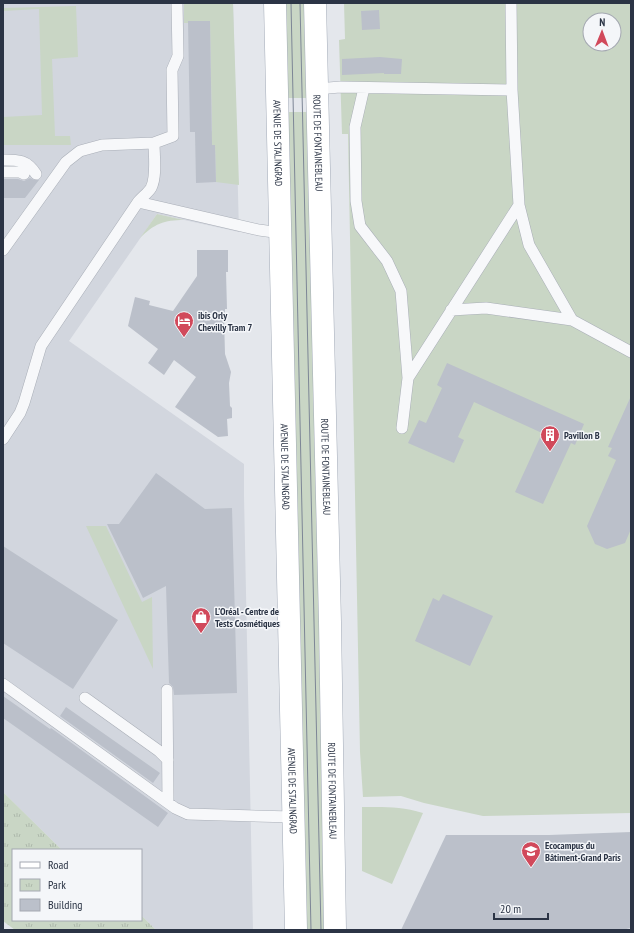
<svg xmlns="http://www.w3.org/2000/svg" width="634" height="933" font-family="'PT Sans Narrow',sans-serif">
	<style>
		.built { fill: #d2d6de }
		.grass { fill: #c9d6c5; fill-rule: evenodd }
		.park { fill: url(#park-tufts) }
		.building { fill: #bbc0ca }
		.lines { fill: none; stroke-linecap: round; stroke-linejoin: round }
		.service-casing { stroke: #a9aeb7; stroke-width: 12 }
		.primary-casing { stroke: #a3abb8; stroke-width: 23 }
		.service { stroke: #f7f8fa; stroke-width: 11 }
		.primary { stroke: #fff; stroke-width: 22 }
		.tram { stroke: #7d8696; stroke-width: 1 }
		.labels { text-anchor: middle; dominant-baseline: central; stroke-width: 3; stroke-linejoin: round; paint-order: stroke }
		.street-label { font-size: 10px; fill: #2b3445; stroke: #f4f6f9 }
		.poi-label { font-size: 10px; font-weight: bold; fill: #2b3445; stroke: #f4f6f9; text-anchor: start }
	</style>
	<defs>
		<pattern id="park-tufts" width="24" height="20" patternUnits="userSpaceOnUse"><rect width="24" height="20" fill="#c9d6c5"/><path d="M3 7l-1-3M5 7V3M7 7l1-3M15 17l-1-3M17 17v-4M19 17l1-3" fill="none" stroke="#adb8ab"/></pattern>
	</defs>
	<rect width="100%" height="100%" fill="#e4e7ec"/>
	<path class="built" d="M3,3H233L239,232L157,214L69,341L244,464V496L253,930H156L141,915V850H62L3,792Z"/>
	<path class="grass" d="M184,3H233L239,185L216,182L215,145H195L212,131L210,21H189L188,23H184Z
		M284,3H308L310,98H286Z
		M344,3H631V813L483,816L424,803L401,796L363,797L360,752L348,134H342L339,40L345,39ZM590,20H614V44H590Z
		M76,6L78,57L52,59L55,136H70L71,145H3V117L42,115L39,9L3,11V8Z
		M287,112H310L327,930H304Z
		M157,214L184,220C164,220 154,224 140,238Z
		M86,526H106L142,602L152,597L153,669Z
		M362,807C385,807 400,806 423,813L392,884L362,871Z"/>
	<path class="park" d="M3,792L62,850H13V920H141V915L156,930H15L3,921Z"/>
	<path class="building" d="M379,10L380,29L362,30L361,11Z
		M188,21H210L212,145H215L216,182L196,183L195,132H190Z
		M380,57L402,59L401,74H384V73L342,75V59Z
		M30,178L34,180H39L25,198H3V179H18L24,181Z
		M197,250H228V272H226L227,309H225V316H224L225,354L231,372L229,383L230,406L232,408V418L227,419L228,436L218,437L175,407L196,377L174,360L164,375L148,363L158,349L128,326L135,297L150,301L149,305L173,311L197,276Z
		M447,363L584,424L575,445L571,443L543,504L515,492L542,433L474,402L458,437L464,440L454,463L408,443L419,420L426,423L442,388L437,385Z
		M631,396V529L625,543L607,549L595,544L587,526L616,460L608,456L612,448L608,447Z
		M156,473L205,509L232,508L237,693L174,695L173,687L169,683L166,586L143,598L107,524H119Z
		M3,546L118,620L73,689L3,643Z
		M443,594L493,616L470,666L415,641L433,598L439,601Z
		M3,696L50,729L51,728L168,813L158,827L3,718Z
		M66,707L160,773L153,783L60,716Z
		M631,832V928L622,930H401L446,835H549Z"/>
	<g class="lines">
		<defs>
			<path id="service" d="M511,3L512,90
				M364,88L355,127L356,201L360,226L387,261L401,291L408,378
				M317,89L340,87L512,90L519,205L529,245L572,320L631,352
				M3,160C19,160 27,160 36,174
				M3,172H20L24,174
				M138,202C142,197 148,193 151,188C157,177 154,155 154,143L173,136L172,70L178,56L177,3
				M3,250L66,162L80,151L102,145L154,143
				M451,310L486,308L572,320
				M402,428L408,378L519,205
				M3,439L20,413L24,403L41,346L138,202L259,230L281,233
				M3,684L175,808L188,814L293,817
				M167,690L168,803
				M85,698L159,751L168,760"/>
			<g id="primary">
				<path id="s1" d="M275,3L296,930"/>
				<path id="s2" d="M315,3L330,622L335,930"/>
			</g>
		</defs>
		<use href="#service" class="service-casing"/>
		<use href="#primary" class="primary-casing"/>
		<use href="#service" class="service"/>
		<use href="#primary" class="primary"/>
		<path class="tram" d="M291,3L311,930
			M300,3L321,930"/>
	</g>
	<defs>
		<symbol id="hotel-pin" viewBox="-11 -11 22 30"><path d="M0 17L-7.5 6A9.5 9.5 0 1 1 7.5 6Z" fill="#d1495b" stroke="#f4f6f9"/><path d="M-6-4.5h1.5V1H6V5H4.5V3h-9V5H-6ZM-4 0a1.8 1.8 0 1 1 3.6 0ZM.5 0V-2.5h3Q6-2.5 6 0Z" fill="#fff"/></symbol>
		<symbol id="building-pin" viewBox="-11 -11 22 30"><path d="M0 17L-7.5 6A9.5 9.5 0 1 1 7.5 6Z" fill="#d1495b" stroke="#f4f6f9"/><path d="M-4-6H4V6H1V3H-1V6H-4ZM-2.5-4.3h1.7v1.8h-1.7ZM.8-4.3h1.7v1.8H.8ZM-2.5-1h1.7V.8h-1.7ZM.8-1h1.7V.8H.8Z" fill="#fff"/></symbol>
		<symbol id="shop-pin" viewBox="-11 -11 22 30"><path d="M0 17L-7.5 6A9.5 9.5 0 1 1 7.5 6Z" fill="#d1495b" stroke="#f4f6f9"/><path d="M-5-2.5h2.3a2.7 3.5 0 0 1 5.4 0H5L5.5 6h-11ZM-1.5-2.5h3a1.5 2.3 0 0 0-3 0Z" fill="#fff"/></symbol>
		<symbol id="university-pin" viewBox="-11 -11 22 30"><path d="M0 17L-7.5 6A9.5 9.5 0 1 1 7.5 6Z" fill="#d1495b" stroke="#f4f6f9"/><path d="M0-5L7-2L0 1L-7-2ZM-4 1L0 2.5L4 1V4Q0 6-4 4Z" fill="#fff"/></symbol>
	</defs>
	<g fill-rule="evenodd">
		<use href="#hotel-pin" x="173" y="310" width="22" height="30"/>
		<use href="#building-pin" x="539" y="424" width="22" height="30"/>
		<use href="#shop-pin" x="190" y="606" width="22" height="30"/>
		<use href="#university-pin" x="520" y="840" width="22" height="30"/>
	</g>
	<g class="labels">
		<g class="street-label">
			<text stroke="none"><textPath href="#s1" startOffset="140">AVENUE DE STALINGRAD</textPath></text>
			<text stroke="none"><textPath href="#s2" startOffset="140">ROUTE DE FONTAINEBLEAU</textPath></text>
			<text stroke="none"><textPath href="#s1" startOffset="464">AVENUE DE STALINGRAD</textPath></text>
			<text stroke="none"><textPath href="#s2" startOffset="464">ROUTE DE FONTAINEBLEAU</textPath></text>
			<text stroke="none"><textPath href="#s1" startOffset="788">AVENUE DE STALINGRAD</textPath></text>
			<text stroke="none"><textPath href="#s2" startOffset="788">ROUTE DE FONTAINEBLEAU</textPath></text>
		</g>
		<g class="poi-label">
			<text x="198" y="315">ibis Orly<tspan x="198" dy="12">Chevilly Tram 7</tspan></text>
			<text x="564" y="435">Pavillon B</text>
			<text x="215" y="611">L'Oréal - Centre de<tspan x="215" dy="12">Tests Cosmétiques</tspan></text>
			<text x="545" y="845">Ecocampus du<tspan x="545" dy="12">Bâtiment-Grand Paris</tspan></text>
		</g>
	</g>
	<rect width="634" height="933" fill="none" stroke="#2b3445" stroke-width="8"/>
	<rect x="12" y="849" width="130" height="72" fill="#f4f6f9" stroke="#a4a8b1"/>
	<rect x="20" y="862" width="20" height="6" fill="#ffffff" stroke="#a4a8b1"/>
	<text x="48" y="869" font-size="12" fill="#2b3445">Road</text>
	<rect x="20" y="879" width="20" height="12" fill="url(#park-tufts)" stroke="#a4a8b1"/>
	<text x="48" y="889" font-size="12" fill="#2b3445">Park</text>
	<rect x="20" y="899" width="20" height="12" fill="#bbc0ca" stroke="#a4a8b1"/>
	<text x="48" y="909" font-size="12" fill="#2b3445">Building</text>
	<g transform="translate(602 32) rotate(1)"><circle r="19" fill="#f4f6f9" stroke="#a4a8b1"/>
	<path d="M0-3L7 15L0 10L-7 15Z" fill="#d1495b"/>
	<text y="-6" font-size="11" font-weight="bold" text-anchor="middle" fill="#2b3445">N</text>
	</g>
	<path d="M494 913v6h54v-6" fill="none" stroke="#2b3445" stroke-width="2"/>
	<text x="500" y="913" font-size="12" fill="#2b3445" stroke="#f4f6f9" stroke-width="3" paint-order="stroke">20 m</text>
</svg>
